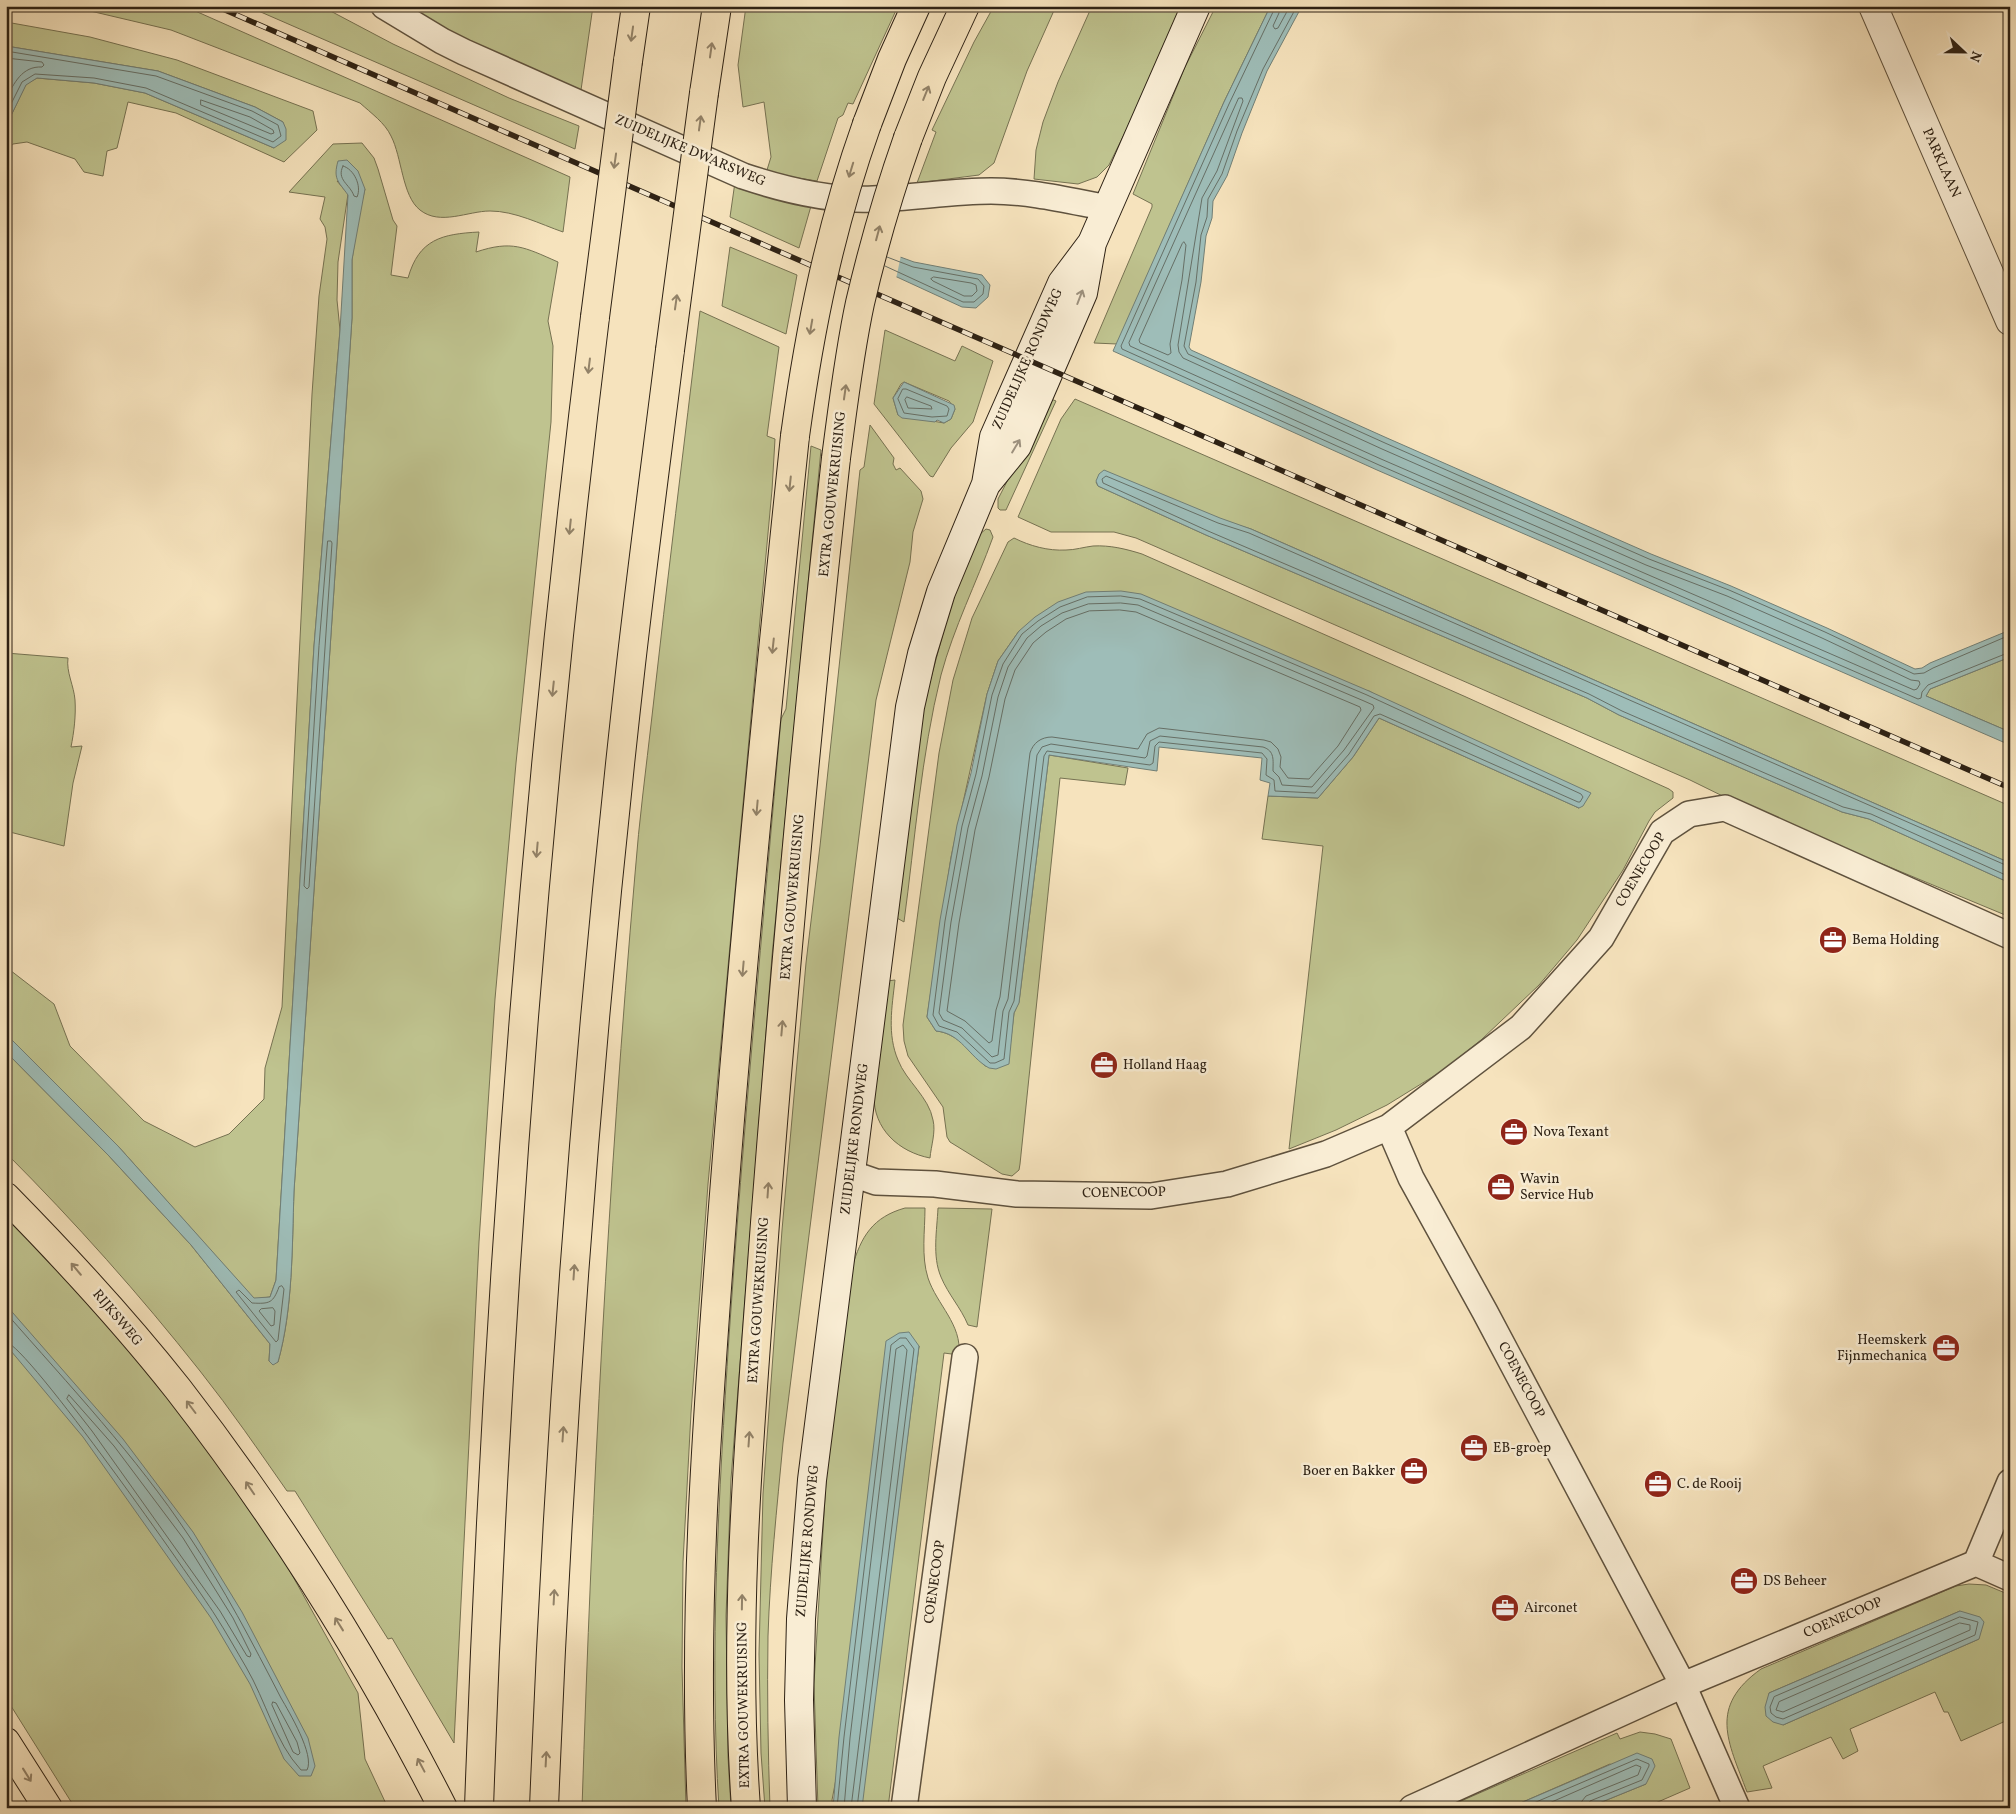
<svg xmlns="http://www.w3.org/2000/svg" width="2016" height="1814" font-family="Vollkorn,serif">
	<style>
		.green { fill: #bfc38f; stroke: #767252; fill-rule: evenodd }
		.water { fill: #9ebdb8; stroke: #717f76 }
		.pier { fill: #f6e3bd }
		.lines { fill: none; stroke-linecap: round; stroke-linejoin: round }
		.shore { stroke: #666f66; stroke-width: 1 }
		.minor-casing { stroke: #5f523e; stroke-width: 28 }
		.tertiary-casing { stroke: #5f523e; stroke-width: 30 }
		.secondary-casing { stroke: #2d2114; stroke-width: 30 }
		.primary-casing { stroke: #2d2114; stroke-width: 30 }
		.motorway-casing { stroke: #2d2114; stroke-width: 30 }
		.minor { stroke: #f9edd4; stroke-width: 25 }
		.tertiary { stroke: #f9edd4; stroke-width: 28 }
		.secondary { stroke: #f9edd4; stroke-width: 28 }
		.primary { stroke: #f6e3bd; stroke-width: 28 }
		.motorway { stroke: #f6e3bd; stroke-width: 28 }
		.rail-casing { stroke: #2d2114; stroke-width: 5.5 }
		.rail { stroke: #f9edd4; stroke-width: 4; stroke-dasharray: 11; stroke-linecap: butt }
		.primary-bridge-casing { stroke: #2d2114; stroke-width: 30; stroke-linecap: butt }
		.motorway-bridge-casing { stroke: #2d2114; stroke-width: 30; stroke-linecap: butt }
		.primary-bridge { stroke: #f6e3bd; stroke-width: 28 }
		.motorway-bridge { stroke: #f6e3bd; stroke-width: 28 }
		.oneway { stroke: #928268 }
		.oneway2 { stroke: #9d917e }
		.labels { text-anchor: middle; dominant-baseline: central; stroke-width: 5; stroke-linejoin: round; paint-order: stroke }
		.street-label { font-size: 14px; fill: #2d2114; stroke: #f9edd4 }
		.poi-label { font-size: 14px; fill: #2d2114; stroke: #f9edd4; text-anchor: start }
	</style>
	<rect width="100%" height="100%" fill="#f6e3bd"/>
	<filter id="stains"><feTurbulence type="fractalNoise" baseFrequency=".004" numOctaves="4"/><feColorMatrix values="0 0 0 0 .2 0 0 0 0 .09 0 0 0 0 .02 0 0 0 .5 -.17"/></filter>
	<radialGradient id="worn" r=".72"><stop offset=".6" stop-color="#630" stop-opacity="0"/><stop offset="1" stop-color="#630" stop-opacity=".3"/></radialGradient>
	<path class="green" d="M69,6H184L570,177L563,232C540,224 515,211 490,211C468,211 440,226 420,210C402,196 402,157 391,136C385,123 371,113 360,103L171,30Z
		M247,6H321L393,44L509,98L579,126L575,149Z
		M405,6H593L581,90C521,65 461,39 405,6Z
		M746,6H898L853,104L848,103L843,115L838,118L817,181L785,176L767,170L771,157L764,102L743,107L738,65Z
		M994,6H1056L1027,71L994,163L979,175L917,183L936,132L932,130L974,42Z
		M1092,6H1187L1109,165L1097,177L1078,184L1034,179L1036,150L1043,122L1058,82Z
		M1216,6H1267L1269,9L1224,102L1117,344L1094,343L1152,207V204L1133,194L1185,67Z
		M6,22L90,37L177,60L313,111L317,130L284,162L176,113L128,102L117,148L107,151L103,176L84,172L75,159L27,142L13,144L6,152V126L26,84L37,78L94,83L145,93L274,148L283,122L255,107L158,71L6,46Z
		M362,143L374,158L378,169L393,220L397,226L391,275L408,278C419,239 442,234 479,232L476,252C512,240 524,247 558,262L548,321L553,346L551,422L516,763L495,999L479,1242L454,1743L392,1638L388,1639L295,1491H287C259,1451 231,1410 200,1371C140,1295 75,1222 6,1153V1052L109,1156L191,1245L270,1344L269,1361L278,1362C293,1308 292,1248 294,1191L352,318V260L358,218L365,189L337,181L348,194L338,262L337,300L340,330L314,646L276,1280L270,1297L254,1299L118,1146L6,1034V967L54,1004L70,1046L144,1121L195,1147L229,1134L264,1099L265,1068L282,1007L312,394L319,296L327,239L325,227L320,219L325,197L289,192L333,144Z
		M735,182L811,206L799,248L730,217Z
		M730,247L797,275L786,334L722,306Z
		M700,311L779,347L767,436L775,439L772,490L708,1184L691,1413L683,1562L682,1667L686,1808H582C592,1496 608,1184 635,874C639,821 646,769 652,716C667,581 684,446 700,311Z
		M885,330L955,361L962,346L993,361L973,422L951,448L933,477L930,476L874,404ZM904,382L949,401L955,409L951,419L944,423L898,415L893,398L901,384Z
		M1046,397L1056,401L1006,510H1000L998,508V499L1016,464Z
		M1075,399L2010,806V863L1251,529L1096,482L1098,486L1206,535L1587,698L1619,715L1842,812L1869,819L2010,883V917L1745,807L1690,780L1136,538L1114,532H1051L1018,517L1061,419Z
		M870,425L894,458L893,464L896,470L900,468L921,491L923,499L913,532L910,562L876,700L783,1443C777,1507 770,1572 768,1636C767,1694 768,1751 770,1808H765L761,1753L759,1654L763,1494L782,1230L806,963L820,846L860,470L864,467Z
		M811,446L821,450L772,956L731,1479L726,1616L728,1757L731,1808H719C709,1651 719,1494 729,1337C743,1131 763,925 781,719L786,709Z
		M986,529L990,530L993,537C976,584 954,627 941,675C921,756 915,840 904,922L897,918L924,704L949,611L972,551L980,534Z
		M1014,538C1030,546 1048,551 1066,550C1075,550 1084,547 1093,546C1110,545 1126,549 1142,554L1466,697L1669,789L1673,792V798L1655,812L1649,821L1623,870L1577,940L1539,985L1481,1040L1442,1071L1387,1105L1336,1130L1289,1149L1323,846L1262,839L1268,796L1318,798L1353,757L1379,718L1579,808L1369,691L1019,631L998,661L987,694L951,857L927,1017L936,1031C957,1033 971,1052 985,1066L1008,1064L1014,1013L1019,1002L1049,755L1128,768L1125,785L1060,778L1020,1164L1019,1170L1012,1176L1002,1174L950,1142L947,1137L943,1107L908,1056L904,1041L903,1025L939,753L953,680L972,618L1008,542Z
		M6,653L68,658C66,672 74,686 75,700C76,716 74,732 71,747L82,746L73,783L64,846L6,831Z
		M2010,657V732L1926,696L1930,689Z
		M895,980C892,1007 887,1034 898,1060C906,1081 929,1097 933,1120C936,1132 931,1146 930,1158C899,1152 873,1129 874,1095C875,1081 877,1067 879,1053C882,1029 884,1005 887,981Z
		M905,1208H925C925,1231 921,1256 928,1278C937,1305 962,1324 959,1355L944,1353L888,1808H862V1797L919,1346L832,1800L833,1808H818L814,1684L827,1463L852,1268C861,1236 873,1217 905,1208Z
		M938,1208L992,1209L977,1327L968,1325C961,1308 948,1294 941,1277C932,1256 937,1230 938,1208Z
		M6,1212L81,1290L172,1402L234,1487L282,1557L358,1693L365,1759L388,1808H75L6,1698Z
		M1969,1584L1986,1585L2010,1595V1719L1961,1741L1948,1712H1944L1935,1692L1850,1729L1858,1751L1843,1759L1831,1737L1763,1766L1772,1788L1747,1792C1728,1741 1708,1707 1761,1669L1956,1586ZM1960,1611L1979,1639L1783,1725L1769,1693Z
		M1640,1732L1655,1734L1671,1739L1690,1788L1644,1808H1587L1646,1784L1610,1764L1509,1808H1445L1617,1733L1620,1739Z"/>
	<path class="water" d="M1267,6H1302L1267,71L1242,133L1227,176L1213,201L1212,218L1206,236L1201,282L1189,347L1191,350L1387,438L1651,554L1731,586L1827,628L1915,669L1922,668L1930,663L2010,630V657L1930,689L1926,696L2010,732V745L1377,470L1113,351L1224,102L1269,9Z
		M6,46L158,71L255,107L283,122L286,129V140L274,148L145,93L94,83L37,78L26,85L6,126Z
		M347,160L358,171L365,189L352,260V318L294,1191C292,1248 293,1308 278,1362L273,1365L269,1361L270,1344L191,1245L109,1156L6,1052V1034L118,1146L254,1298L270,1297L276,1280L314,646L340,330L348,195C338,181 333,179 338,161Z
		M859,242L914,262L982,275L990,285L988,297L976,308L962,307L834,248Z
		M904,382L954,405L955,409L951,419L944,423L937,420L935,422L902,418L898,415L893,398Z
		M1104,470L1220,518L1251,529L2010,863V883L1869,819L1842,812L1619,715L1587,698L1206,535L1098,486L1096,481L1099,474Z
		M1121,591L1141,594L1369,691L1591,793L1583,806L1579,808L1379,718L1353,757L1318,798L1268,796L1270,783L1260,780L1262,758L1159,747L1157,771L1049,755L1019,1003L1014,1013L1009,1064L996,1069L989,1068C969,1057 961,1033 936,1031L927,1017L940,920L957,825L971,773L987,694L998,661L1019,631L1035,617L1058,602L1086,592Z
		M6,1305L123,1439L193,1532L242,1612L308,1738L315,1766L311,1776H299L284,1759L250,1684L211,1618L83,1437L6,1345Z
		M909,1332L919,1346L862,1808H833L839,1737L886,1341L899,1333Z
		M1960,1611L1980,1617L1984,1622L1979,1639L1783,1725L1773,1722L1766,1716L1765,1707L1769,1693Z
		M1637,1753L1652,1759L1655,1766L1646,1784L1587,1808H1509Z"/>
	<path class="pier" d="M840,234L901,255L896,279L833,250Z"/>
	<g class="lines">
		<path class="shore" d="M1273,6V12L1229,104L1121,346L1122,349L1379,465L1918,699L1921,698L1922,692L1928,685L2010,652
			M1279,6V13L1273,26L1275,29L1278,28L1290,6
			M1297,6L1263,69L1237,131L1222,174L1208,199L1207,217L1201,235L1196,282L1184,346L1188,354L1385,443L1649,559L1729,590L1825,632L1914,674L1924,673L1933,668L2010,635
			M6,51L156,76L252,111L278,125L281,136L273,142L146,88L94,78L35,74L22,82L6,114
			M6,58L42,62L44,65L42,67C22,66 14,83 6,99
			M1239,98H1242L1243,101L1217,171L1202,198L1178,345L1179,352L1183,358L1382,449L1646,565L1727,596L1822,638L1911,680L1919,681L1920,684L1917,689L1914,690L1381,459L1130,346L1129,343Z
			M201,100L250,117L273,130L274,133L271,134L201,105Z
			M343,166C354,169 362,186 357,197L354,196C350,184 336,180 343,166Z
			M1184,242L1186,245L1182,280L1170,344L1171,353L1168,355L1140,343L1139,340L1182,244Z
			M885,266L963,302H974L983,294L984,286L978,279L913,267L887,257
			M934,277L971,283L976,285L977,291L972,296H964L933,281L931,279Z
			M903,389H906L947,406L949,409L947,416L932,417L904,413L898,399Z
			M907,397L931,406L932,409L908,408L905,400Z
			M328,541H331L332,543L309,887L307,889L304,886L319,646Z
			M1121,596L1140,599L1367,695L1581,794L1583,797L1580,802H1578L1380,714L1374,716L1349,754L1315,793L1275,791L1274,780L1266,775L1267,759L1262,753L1159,742L1155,746L1153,763L1150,765L1047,751L1044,756L1014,1001L1009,1012L1004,1059L995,1063H990L957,1032L939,1026L933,1015L945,921L962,826L976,774L992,695L1003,664L1022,634L1038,621L1060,607L1087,597Z
			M1121,603L1138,605L1364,701L1373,705L1374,708L1344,750L1312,787L1282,785L1279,777L1273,771C1273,760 1275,751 1263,747L1160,736L1150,741L1147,756L1145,758L1051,744L1042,747L1037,755L1008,999L1003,1011L998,1055L992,1057L962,1028L943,1020L939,1013L951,922L968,828L982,776L998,697L1008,667L1027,638L1041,626L1062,613L1088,604Z
			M1120,610L1136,612L1360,707L1361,710L1338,746L1309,779L1288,778L1280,767L1281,757L1278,749L1271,742L1264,740L1159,728L1147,734L1138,749L1052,737C1041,737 1033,743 1030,753L1000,997L996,1010L992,1041L989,1043L965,1021L947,1011L959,923L975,830L989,777L1005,699L1015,670L1033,643L1046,632L1066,619L1089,611Z
			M2010,867L1249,533L1218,523L1106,476L1102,479L1103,483L1208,531L1589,694L1622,711L1843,807L1871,814L2010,877
			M282,1286L284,1289L278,1340L276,1342L236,1292L239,1290L252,1303C270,1304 273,1303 279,1287Z
			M273,1308L275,1311L274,1325L271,1326L259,1311L261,1309Z
			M6,1313C69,1385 136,1456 189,1536C224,1588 252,1642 281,1698C289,1712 315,1755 307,1770H301C275,1742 266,1701 246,1667C236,1650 226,1632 215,1615C194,1582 27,1344 6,1342
			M69,1395L114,1446L183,1538L233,1618L251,1654L250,1657L247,1656L220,1611L92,1431L67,1399Z
			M1960,1617L1978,1622L1975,1635L1783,1719L1776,1717L1771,1713L1770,1707L1774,1697Z
			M1960,1623L1970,1625V1630L1783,1712L1776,1710L1779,1702Z
			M273,1702L276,1703L297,1742L300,1753L298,1755L293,1752L272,1705Z
			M837,1808L844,1737L891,1345L900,1338H906L914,1349L857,1808
			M844,1808L850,1738L896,1349L903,1345L907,1350L851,1808
			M1522,1808L1637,1759L1649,1764V1766L1642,1780L1590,1801L1587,1808
			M1538,1808L1636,1765L1641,1767L1638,1775L1586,1796L1582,1801L1581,1808"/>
		<defs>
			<path id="minor" d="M384,6L442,41L464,52L743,176C785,190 829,201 873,199C913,198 952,191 991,191C1030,191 1070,201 1108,208
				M1389,1127L1521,1027L1601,938L1662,832L1689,814L1725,808L2010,936
				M850,1173L876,1182L935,1184L1017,1194L1151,1196L1227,1184L1326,1154L1389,1127L1411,1178L1485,1312L1683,1685L1737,1808
				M1976,1563L2010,1578
				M904,1808L965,1357
				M1412,1808L1683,1685L1976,1563L2010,1482"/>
			<path id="tertiary" d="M1873,6L2010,321"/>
			<path id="secondary" d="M987,483L1017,446L1083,293L1092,243L1196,6
				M802,1808L799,1700L801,1619L812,1480L910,707L922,654L941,592L986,484L994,437L1062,283L1092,243"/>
			<path id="primary" d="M867,124L892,59L916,6
				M908,138L932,77L965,6
				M702,1808C692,1607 708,1407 723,1207C743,949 768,693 795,436
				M746,1808C732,1613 751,1418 765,1223C785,968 808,712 836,458"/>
			<path id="motorway" d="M628,61L636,6
				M704,93L717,6
				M6,1197C66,1258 125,1322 178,1389C279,1519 368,1661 443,1808
				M6,1742L48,1808
				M479,1808C496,1309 534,812 595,317
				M544,1808C559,1426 588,1044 631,664C643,559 657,454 670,350"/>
		</defs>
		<use href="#minor" class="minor-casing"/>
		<use href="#tertiary" class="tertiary-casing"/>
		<use href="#secondary" class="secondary-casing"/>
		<use href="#primary" class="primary-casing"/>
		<use href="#motorway" class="motorway-casing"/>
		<use href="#minor" class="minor"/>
		<use href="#tertiary" class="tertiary"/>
		<use href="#secondary" class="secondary"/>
		<use href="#primary" class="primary"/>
		<use href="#motorway" class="motorway"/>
		<defs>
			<path id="rail" d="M216,6L2010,788"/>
		</defs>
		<use href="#rail" class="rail-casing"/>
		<use href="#rail" class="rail"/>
		<defs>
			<path id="primary-bridge" d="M795,436C810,327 830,228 867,124
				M836,458C843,406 849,354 860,303C873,247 889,192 908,138"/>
			<path id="motorway-bridge" d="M595,317L628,61
				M670,350L704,93"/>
		</defs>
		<use href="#primary-bridge" class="primary-bridge-casing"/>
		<use href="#motorway-bridge" class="motorway-bridge-casing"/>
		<use href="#primary-bridge" class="primary-bridge"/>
		<use href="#motorway-bridge" class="motorway-bridge"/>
	</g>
	<defs><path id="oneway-shaft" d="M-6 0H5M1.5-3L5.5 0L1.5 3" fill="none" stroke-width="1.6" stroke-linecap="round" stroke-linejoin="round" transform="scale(1.25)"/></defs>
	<g class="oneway">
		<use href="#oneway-shaft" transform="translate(632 34) rotate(98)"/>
		<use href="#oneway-shaft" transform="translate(711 50) rotate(-82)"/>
		<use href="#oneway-shaft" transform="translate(926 93) rotate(-68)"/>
		<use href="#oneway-shaft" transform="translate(700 123) rotate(-82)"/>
		<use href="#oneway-shaft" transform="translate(615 161) rotate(98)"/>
		<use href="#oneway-shaft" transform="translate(851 170) rotate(107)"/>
		<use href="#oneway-shaft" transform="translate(878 233) rotate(-75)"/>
		<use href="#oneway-shaft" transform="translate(676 302) rotate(-82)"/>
		<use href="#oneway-shaft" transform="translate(811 327) rotate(100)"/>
		<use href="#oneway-shaft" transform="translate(589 366) rotate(97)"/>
		<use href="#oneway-shaft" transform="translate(845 392) rotate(-82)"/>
		<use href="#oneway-shaft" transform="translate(790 484) rotate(96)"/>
		<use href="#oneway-shaft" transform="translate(570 527) rotate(96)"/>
		<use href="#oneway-shaft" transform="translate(773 646) rotate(96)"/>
		<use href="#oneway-shaft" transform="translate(553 689) rotate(96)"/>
		<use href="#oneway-shaft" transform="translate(757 808) rotate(95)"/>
		<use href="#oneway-shaft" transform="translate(537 850) rotate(95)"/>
		<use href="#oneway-shaft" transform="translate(743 969) rotate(95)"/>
		<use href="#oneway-shaft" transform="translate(782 1028) rotate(-85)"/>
		<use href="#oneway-shaft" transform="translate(768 1190) rotate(-86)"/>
		<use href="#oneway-shaft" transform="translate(76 1269) rotate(-130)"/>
		<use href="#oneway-shaft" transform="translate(574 1272) rotate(-86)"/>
		<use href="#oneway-shaft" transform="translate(191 1407) rotate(-127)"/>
		<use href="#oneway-shaft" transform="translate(563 1434) rotate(-86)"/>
		<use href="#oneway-shaft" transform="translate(749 1439) rotate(-86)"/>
		<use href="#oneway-shaft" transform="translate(250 1488) rotate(-124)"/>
		<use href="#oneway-shaft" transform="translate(554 1597) rotate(-87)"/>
		<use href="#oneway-shaft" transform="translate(742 1602) rotate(-89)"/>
		<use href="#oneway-shaft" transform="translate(339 1624) rotate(-122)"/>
		<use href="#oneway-shaft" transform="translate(546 1759) rotate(-87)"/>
		<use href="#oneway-shaft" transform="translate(421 1765) rotate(-118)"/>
		<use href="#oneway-shaft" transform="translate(27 1775) rotate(58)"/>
	</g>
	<g class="oneway2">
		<use href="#oneway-shaft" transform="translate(1080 297) rotate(-69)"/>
		<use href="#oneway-shaft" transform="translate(1016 446) rotate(-59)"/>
	</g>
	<defs>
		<symbol id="office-disc" viewBox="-11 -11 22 22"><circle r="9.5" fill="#8f2418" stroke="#f9edd4"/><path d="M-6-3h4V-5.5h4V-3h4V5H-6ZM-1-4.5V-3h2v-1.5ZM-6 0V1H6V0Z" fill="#fff"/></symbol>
	</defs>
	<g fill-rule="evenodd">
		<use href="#office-disc" x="1817" y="924" width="32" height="32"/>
		<use href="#office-disc" x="1088" y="1049" width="32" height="32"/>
		<use href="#office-disc" x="1498" y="1116" width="32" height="32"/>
		<use href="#office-disc" x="1485" y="1171" width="32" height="32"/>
		<use href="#office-disc" x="1930" y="1332" width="32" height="32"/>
		<use href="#office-disc" x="1458" y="1432" width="32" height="32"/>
		<use href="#office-disc" x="1398" y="1455" width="32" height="32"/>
		<use href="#office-disc" x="1642" y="1468" width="32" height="32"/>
		<use href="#office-disc" x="1728" y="1565" width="32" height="32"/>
		<use href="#office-disc" x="1489" y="1592" width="32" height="32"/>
	</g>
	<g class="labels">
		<g class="street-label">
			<text transform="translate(690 151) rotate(23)">ZUIDELIJKE DWARSWEG</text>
			<text transform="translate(1941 163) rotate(66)">PARKLAAN</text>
			<text transform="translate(1028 359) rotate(-66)">ZUIDELIJKE RONDWEG</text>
			<text transform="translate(833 494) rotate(-84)">EXTRA GOUWEKRUISING</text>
			<text transform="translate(1641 870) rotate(-59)">COENECOOP</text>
			<text transform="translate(793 897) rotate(-85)">EXTRA GOUWEKRUISING</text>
			<text transform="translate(855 1139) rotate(-83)">ZUIDELIJKE RONDWEG</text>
			<text transform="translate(1124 1193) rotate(-1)">COENECOOP</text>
			<text transform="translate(759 1300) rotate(-86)">EXTRA GOUWEKRUISING</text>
			<text transform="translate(117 1318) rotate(50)">RIJKSWEG</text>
			<text transform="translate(1521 1380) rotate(62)">COENECOOP</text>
			<text transform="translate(808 1541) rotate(-85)">ZUIDELIJKE RONDWEG</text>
			<text transform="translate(935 1582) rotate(-82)">COENECOOP</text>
			<text transform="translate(1843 1618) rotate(-23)">COENECOOP</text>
			<text transform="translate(744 1705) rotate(-91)">EXTRA GOUWEKRUISING</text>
		</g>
		<g class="poi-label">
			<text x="1852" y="940">Bema Holding</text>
			<text x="1123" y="1065">Holland Haag</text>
			<text x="1533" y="1132">Nova Texant</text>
			<text x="1520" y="1179">Wavin<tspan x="1520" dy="16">Service Hub</tspan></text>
			<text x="1927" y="1340" text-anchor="end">Heemskerk<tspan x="1927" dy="16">Fijnmechanica</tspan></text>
			<text x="1493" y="1448">EB-groep</text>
			<text x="1395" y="1471" text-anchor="end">Boer en Bakker</text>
			<text x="1677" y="1484">C. de Rooij</text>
			<text x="1763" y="1581">DS Beheer</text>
			<text x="1524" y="1608">Airconet</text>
		</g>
	</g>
	<rect width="2016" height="1814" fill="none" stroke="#f6e3bd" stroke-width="25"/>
	<rect x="8" y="8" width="2001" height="1799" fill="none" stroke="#2d2114" stroke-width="2.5"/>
	<rect x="12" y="12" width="1991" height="1789" fill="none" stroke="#2d2114"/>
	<g transform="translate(1964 52) rotate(112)" stroke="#f9edd4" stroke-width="4" paint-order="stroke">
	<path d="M0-4L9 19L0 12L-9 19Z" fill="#2d2114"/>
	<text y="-8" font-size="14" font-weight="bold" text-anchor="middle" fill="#2d2114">N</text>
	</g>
	<rect width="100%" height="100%" filter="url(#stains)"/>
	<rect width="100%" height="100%" fill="url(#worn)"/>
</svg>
